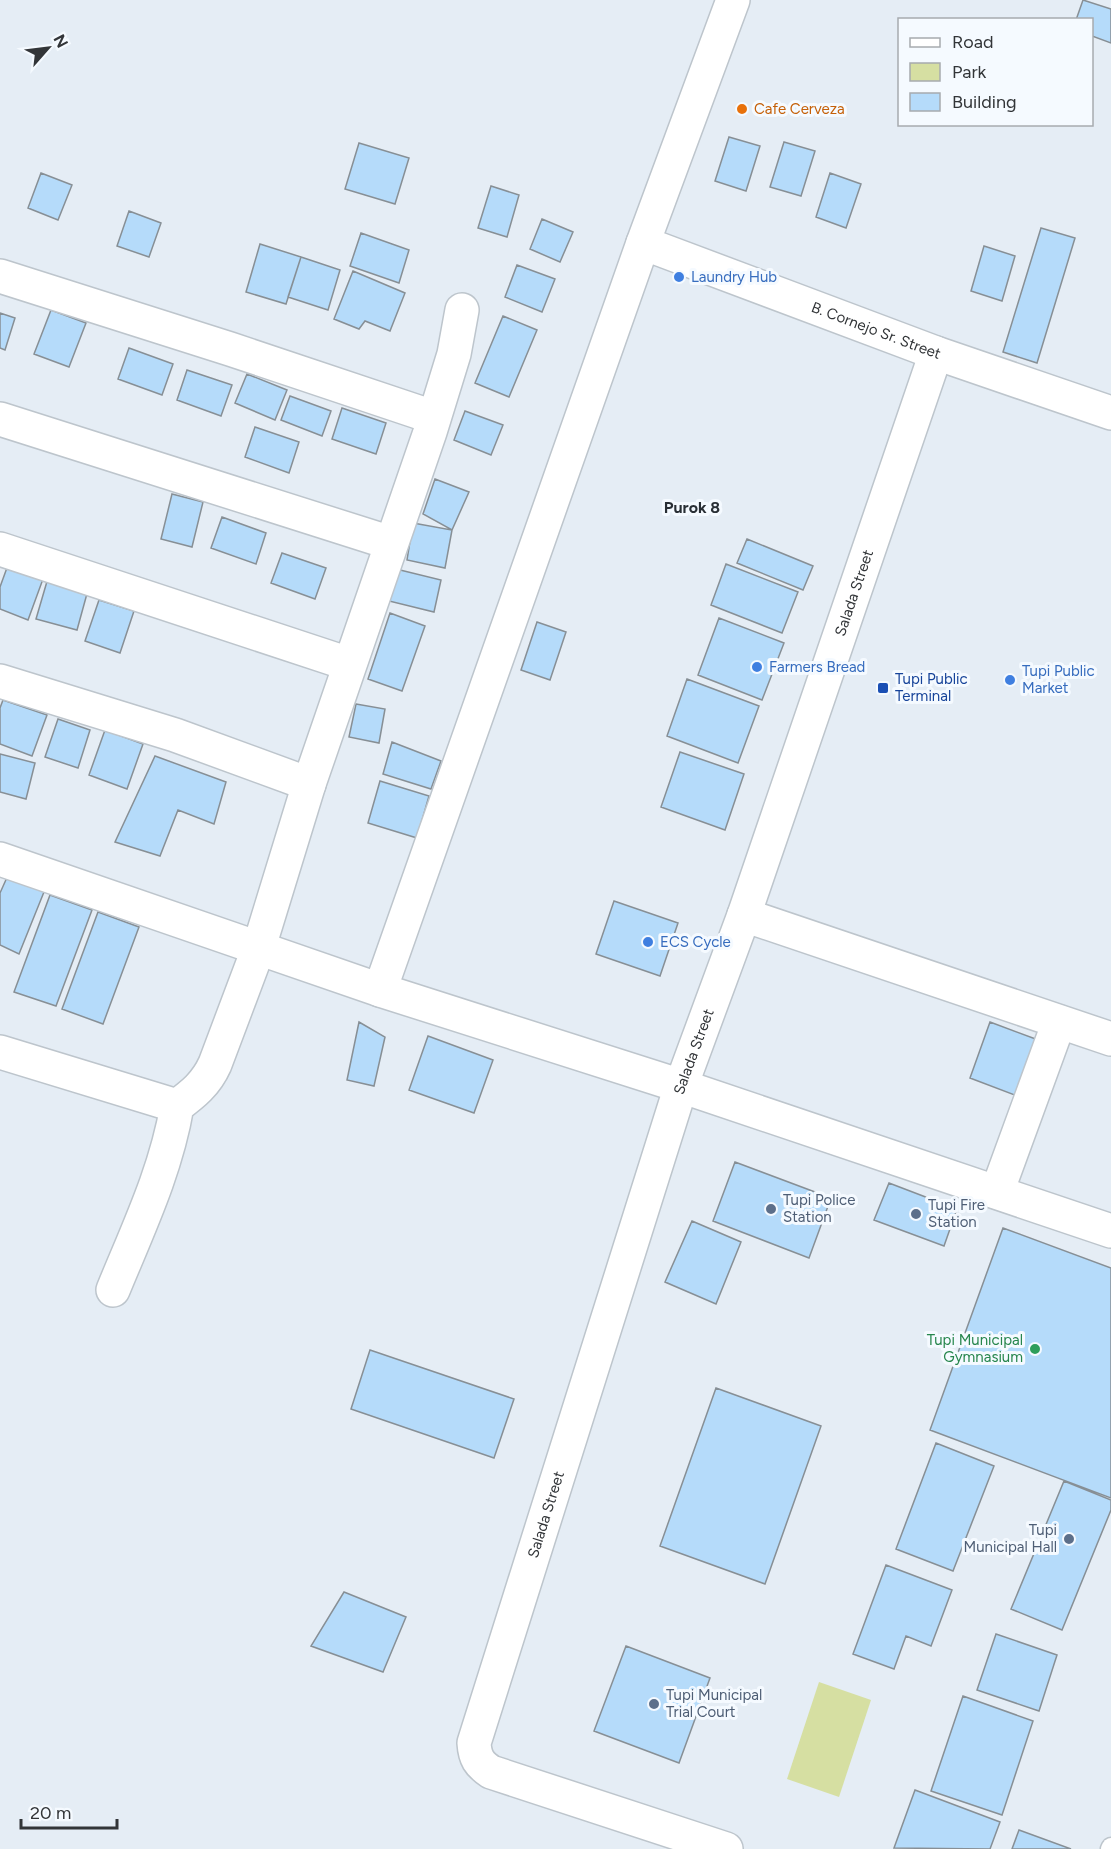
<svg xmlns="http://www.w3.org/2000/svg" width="1111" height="1849" font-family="Figtree,sans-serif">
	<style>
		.green { fill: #d6dfa2 }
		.building { fill: #b5dbfa; stroke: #878f95; stroke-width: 1.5 }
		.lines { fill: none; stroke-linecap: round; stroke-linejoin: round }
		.lane-casing { stroke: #bdc5cc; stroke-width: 21 }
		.street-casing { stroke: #bdc5cc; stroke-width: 36 }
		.secondary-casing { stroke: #bdc5cc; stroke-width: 36 }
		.lane { stroke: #fff; stroke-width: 18 }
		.street { stroke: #fff; stroke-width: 33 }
		.secondary { stroke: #fff; stroke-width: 33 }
		.food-dot { fill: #e8710a; stroke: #f5faff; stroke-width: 2 }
		.shop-dot { fill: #3f7fe0; stroke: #f5faff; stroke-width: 2 }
		.transit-dot { fill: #1a4fb4; stroke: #f5faff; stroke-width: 2 }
		.service-dot { fill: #5c6f8a; stroke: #f5faff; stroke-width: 2 }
		.leisure-dot { fill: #2e9e5b; stroke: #f5faff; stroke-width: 2 }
		.labels { text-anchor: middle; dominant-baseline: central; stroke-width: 6; stroke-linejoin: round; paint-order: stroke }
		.food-label { font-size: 15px; fill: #c56008; stroke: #f5faff; text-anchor: start }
		.shop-label { font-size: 15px; fill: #366cbe; stroke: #f5faff; text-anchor: start }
		.street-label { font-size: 15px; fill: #323538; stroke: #f5faff }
		.transit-label { font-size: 15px; fill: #164399; stroke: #f5faff; text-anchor: start }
		.service-label { font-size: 15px; fill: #4e5e75; stroke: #f5faff; text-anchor: start }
		.leisure-label { font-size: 15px; fill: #27864d; stroke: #f5faff; text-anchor: end }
		.neighbourhood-label { font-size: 16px; font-weight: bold; fill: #292f35; stroke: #f5faff }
	</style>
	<rect width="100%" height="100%" fill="#e5edf5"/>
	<path class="green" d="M819,1682L871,1700L839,1797L787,1779Z"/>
	<path class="building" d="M1083,0L1111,9V43L1092,36V20H1076Z
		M729,137L760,146L746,191L715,181Z
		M784,142L815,151L801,196L770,187Z
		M359,143L409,158L395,204L345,189Z
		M41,173L72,185L58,220L28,208Z
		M830,173L861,184L846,228L816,217Z
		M491,186L519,195L507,237L478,228Z
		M129,211L161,223L149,257L117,246Z
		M542,219L573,232L560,262L530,249Z
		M1041,228L1075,238L1037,363L1003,352Z
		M361,233L409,250L399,283L350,266Z
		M260,244L301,257L286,304L246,292Z
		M984,246L1015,256L1002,301L971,291Z
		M301,257L340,270L328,310L288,297Z
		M517,265L555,279L542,312L505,297Z
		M353,271L405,293L390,331L365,321L359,329L334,319Z
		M51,310L86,323L69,367L34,354Z
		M0,313L15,318L5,350L0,348Z
		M503,316L537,330L509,397L475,383Z
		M129,348L173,364L162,395L118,379Z
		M187,370L232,385L221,416L177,400Z
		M247,374L287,390L275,420L235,403Z
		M290,396L331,411L322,436L281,420Z
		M342,408L386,423L376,454L332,439Z
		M465,411L503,425L491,455L454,440Z
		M255,427L299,442L289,473L245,457Z
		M435,479L469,492L452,530L423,514Z
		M172,494L203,502L192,547L161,539Z
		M222,517L266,533L256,564L211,548Z
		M413,523L452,530L445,568L407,560Z
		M747,539L813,566L803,590L737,563Z
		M282,553L326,568L315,599L271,583Z
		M726,564L798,592L782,633L711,605Z
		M8,565L43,579L28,620L0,609V587Z
		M396,569L441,580L434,612L389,601Z
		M48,578L88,590L77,630L36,619Z
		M99,600L134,611L120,653L85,641Z
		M390,613L425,626L402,691L368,679Z
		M719,618L784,643L762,700L698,675Z
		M537,622L566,632L550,680L521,670Z
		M687,679L759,706L738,763L667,736Z
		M3,700L47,715L32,756L0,744V708Z
		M356,704L385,709L379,743L349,737Z
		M58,719L90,730L78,768L45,757Z
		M105,730L143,744L127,789L89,775Z
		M392,742L441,761L431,789L383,774Z
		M680,752L744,774L725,830L661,807Z
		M0,754L35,763L26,799L0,792Z
		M155,756L226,782L214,824L178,810L160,856L115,842Z
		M380,781L429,796L417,838L368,823Z
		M9,873L46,887L19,954L0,945V893Z
		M50,895L92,910L56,1006L14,992Z
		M614,901L678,923L660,976L596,954Z
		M98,912L139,927L103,1024L62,1009Z
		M359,1022L385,1037L374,1086L347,1080Z
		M990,1022L1041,1041L1020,1097L970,1078Z
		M428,1036L493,1060L474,1113L409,1090Z
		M735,1162L831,1198L809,1258L713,1221Z
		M889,1183L957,1209L944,1246L874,1220Z
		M692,1221L741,1242L716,1304L665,1282Z
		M1003,1228L1111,1268V1498L930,1430Z
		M370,1350L514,1399L494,1458L351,1409Z
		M716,1388L821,1426L765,1584L660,1546Z
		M936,1443L994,1466L953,1571L896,1549Z
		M1064,1481L1111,1500V1510L1062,1630L1011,1609Z
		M886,1565L952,1590L931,1646L906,1636L894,1669L853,1654Z
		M344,1592L406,1617L383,1672L311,1646Z
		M996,1634L1057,1655L1039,1711L977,1690Z
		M626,1646L710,1678L679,1763L594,1731Z
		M963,1696L1033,1721L1002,1815L931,1791Z
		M915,1790L1000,1822L990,1849L894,1848Z
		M1019,1830L1071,1849H1012Z"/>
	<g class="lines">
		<defs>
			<path id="lane" d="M1110,1849L1111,1847"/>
			<g id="street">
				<path id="s1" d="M643,243L936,353L1111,413"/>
				<path d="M0,276L230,349L433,417"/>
				<path d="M0,419L391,543"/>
				<path d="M0,549L349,664"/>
				<path d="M0,681L175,735L309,784L430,432L454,354L462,310"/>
				<path d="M744,915L1111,1039"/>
				<path d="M380,990L643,243L733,0"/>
				<path d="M0,1052L177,1106"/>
				<path d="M997,1192L1059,1022"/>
				<path d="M113,1290C138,1229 166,1171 177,1106C193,1094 206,1084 215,1064L259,947L309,784"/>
				<path id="s2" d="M726,1849L491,1772C479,1764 475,1758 474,1743L681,1086L744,915L936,353"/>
			</g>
			<path id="secondary" d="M0,859L380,990L681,1086L1111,1231"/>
		</defs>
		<use href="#lane" class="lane-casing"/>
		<use href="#street" class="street-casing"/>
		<use href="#secondary" class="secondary-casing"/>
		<use href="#lane" class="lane"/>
		<use href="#street" class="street"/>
		<use href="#secondary" class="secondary"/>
	</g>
	<circle class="food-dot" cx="742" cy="109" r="6"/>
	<g class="shop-dot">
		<circle cx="679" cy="277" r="6"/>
		<circle cx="757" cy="667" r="6"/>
		<circle cx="1010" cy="680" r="6"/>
		<circle cx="648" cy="942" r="6"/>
	</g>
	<rect class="transit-dot" x="877" y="682" width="12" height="12" rx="3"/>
	<g class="service-dot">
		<circle cx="771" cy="1209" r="6"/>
		<circle cx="916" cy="1214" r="6"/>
		<circle cx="1069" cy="1539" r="6"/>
		<circle cx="654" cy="1704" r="6"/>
	</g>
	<circle class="leisure-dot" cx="1035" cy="1349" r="6"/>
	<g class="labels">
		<g class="food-label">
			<text x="754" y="109">Cafe Cerveza</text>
		</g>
		<g class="shop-label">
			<text x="691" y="277">Laundry Hub</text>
			<text x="769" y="667">Farmers Bread</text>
			<text x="1022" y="671">Tupi Public<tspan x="1022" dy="17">Market</tspan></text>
			<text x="660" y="942">ECS Cycle</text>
		</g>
		<g class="street-label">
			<text stroke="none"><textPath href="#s1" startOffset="249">B. Cornejo Sr. Street</textPath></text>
			<text stroke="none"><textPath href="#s2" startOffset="1494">Salada Street</textPath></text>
			<text stroke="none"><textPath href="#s2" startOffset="1008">Salada Street</textPath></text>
			<text stroke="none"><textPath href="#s2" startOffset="522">Salada Street</textPath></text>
		</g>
		<g class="transit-label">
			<text x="895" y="679">Tupi Public<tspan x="895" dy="17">Terminal</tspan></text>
		</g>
		<g class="service-label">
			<text x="783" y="1200">Tupi Police<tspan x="783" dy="17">Station</tspan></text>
			<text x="928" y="1205">Tupi Fire<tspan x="928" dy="17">Station</tspan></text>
			<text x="1057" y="1530" text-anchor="end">Tupi<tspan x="1057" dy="17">Municipal Hall</tspan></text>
			<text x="666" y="1695">Tupi Municipal<tspan x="666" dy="17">Trial Court</tspan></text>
		</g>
		<g class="leisure-label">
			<text x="1023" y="1340">Tupi Municipal<tspan x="1023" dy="17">Gymnasium</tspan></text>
		</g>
		<g class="neighbourhood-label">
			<text x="692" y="507">Purok 8</text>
		</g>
	</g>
	<rect x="898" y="18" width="195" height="108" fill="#f5faff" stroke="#a7abaf" stroke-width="1.5"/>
	<rect x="910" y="38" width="30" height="9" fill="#ffffff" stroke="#a7abaf" stroke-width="1.5"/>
	<text x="952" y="48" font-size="18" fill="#323538">Road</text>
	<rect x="910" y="63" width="30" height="18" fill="#d6dfa2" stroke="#a7abaf" stroke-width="1.5"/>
	<text x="952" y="78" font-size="18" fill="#323538">Park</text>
	<rect x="910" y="93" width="30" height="18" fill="#b5dbfa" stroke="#a7abaf" stroke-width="1.5"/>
	<text x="952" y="108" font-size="18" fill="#323538">Building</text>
	<g transform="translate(48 48) rotate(62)" stroke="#f5faff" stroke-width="4.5" paint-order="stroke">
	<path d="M0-4.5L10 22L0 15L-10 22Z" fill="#323538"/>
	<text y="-9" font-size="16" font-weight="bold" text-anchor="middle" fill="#323538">N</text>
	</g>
	<path d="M21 1819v9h96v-9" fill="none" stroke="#323538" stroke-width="3"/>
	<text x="30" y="1819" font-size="18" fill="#323538" stroke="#f5faff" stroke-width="4.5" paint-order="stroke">20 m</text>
</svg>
